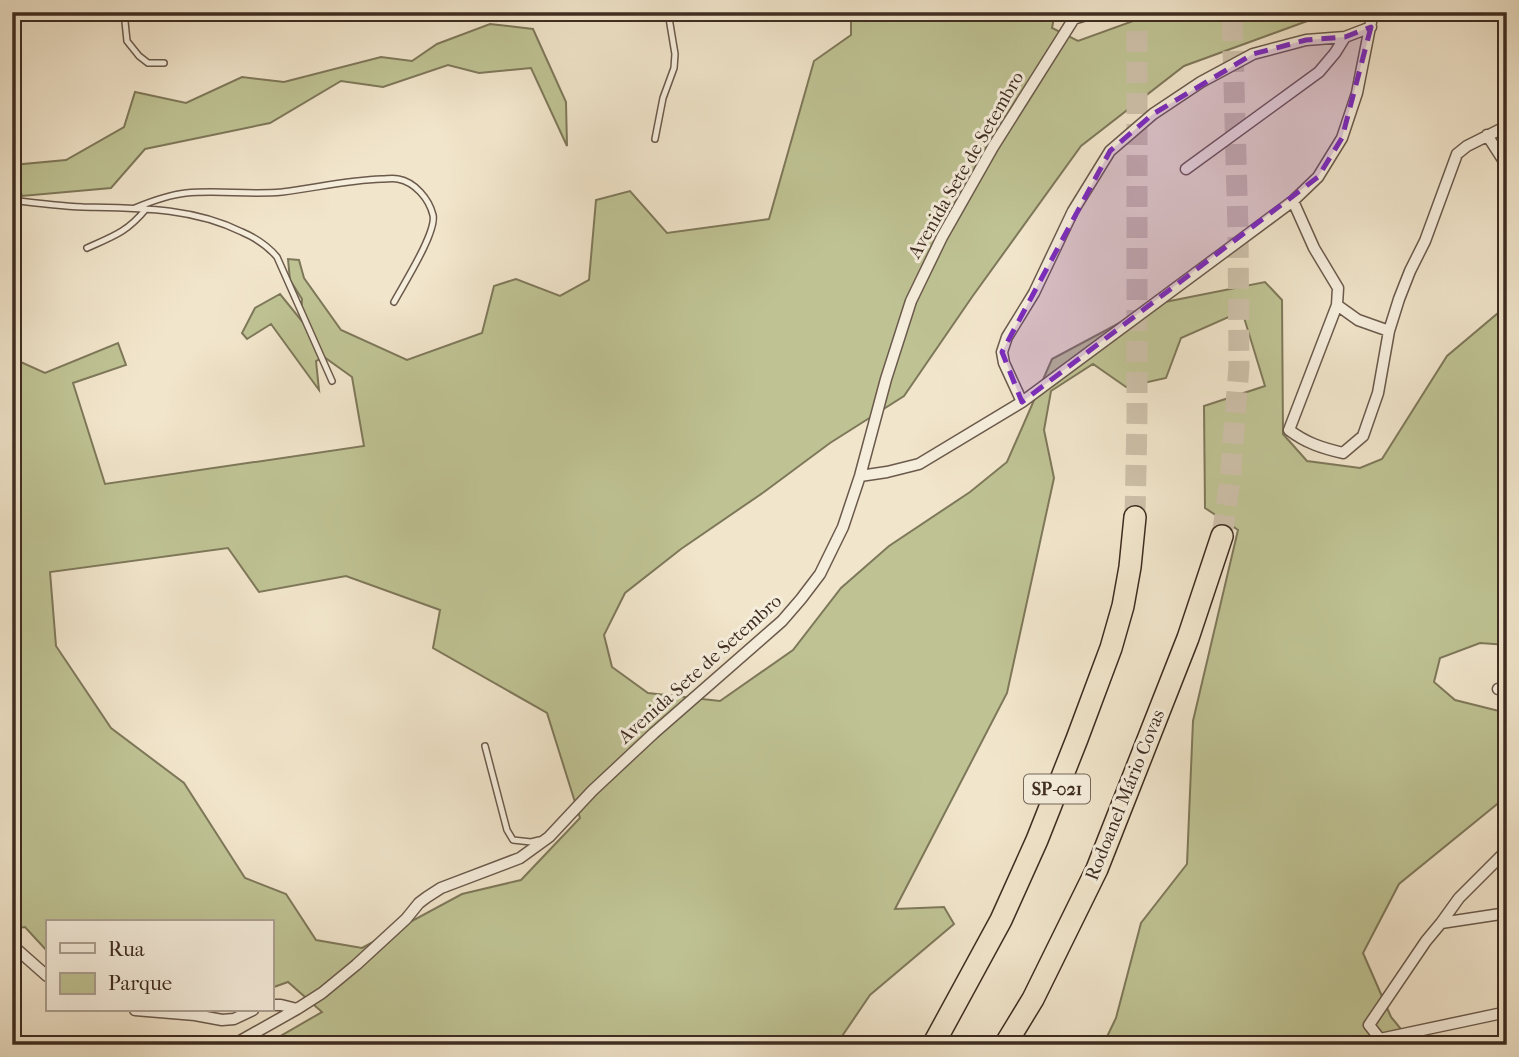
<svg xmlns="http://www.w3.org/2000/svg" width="1519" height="1057" font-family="'IM FELL French Canon',serif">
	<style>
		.green { fill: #bfc394; stroke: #7e785a; stroke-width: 2; fill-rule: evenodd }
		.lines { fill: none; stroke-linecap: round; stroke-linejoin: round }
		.motorway-tunnel { stroke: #cdc0a9; stroke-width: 21; stroke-dasharray: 21 10; stroke-linecap: butt }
		.service-casing { stroke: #6b5a4c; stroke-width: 8 }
		.minor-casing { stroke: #6b5a4c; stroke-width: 13 }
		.motorway-casing { stroke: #3e2c21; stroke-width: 24 }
		.service { stroke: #f6eedd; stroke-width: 5 }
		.minor { stroke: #f6eedd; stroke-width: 10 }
		.motorway { stroke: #f1e5cb; stroke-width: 21 }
		.marked { fill: #7b2cbf; fill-opacity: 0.2; stroke: #7b2cbf; stroke-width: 5; stroke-dasharray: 14 9; stroke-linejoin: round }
		.labels { text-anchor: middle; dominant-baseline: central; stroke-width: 6; stroke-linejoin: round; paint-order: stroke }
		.shield { fill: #f6eedd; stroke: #756659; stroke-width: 2 }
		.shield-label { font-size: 18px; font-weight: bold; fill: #3e2c21 }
		.street-label { font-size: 19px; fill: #3e2c21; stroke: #f6eedd }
	</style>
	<rect width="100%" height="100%" fill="#f1e5cb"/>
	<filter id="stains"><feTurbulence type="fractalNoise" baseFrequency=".00286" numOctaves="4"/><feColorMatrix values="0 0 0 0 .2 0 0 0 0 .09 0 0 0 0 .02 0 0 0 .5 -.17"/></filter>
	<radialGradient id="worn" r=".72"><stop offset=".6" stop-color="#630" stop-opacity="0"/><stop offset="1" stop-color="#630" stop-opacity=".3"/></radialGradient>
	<path class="green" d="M851,12H1055L1052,28L1078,41L1158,12H1332L1184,66L1081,146L972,297L904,396L830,443L764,492L681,549L625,593L604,635L612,667L648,693L720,701L793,650L841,588L889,546L970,492L1007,462L1052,359L1155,304L1265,282L1282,300L1283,434L1307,461L1360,468L1382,459L1447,356L1504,308L1507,307V645L1480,643L1440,658L1434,682L1455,700L1499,711H1507V796L1399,884L1363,953L1391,1017L1414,1045H1103L1116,1018L1141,923L1187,864L1193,721L1238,530L1205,508L1204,406L1265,386L1242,311L1181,338L1166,378L1126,387L1093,364L1051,391L1044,430L1054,478L1007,693L895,909L944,907L954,924L870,995L836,1045H265L322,1012L288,982L271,988V922H47V951L25,927L12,929V358L45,373L118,343L126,365L73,383L105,484L364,446L352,377L324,357L316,361L319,390L271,324L247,339L242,333L255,308L280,294L301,320L302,299L290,280L288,259L299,260L304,278L341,330L407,360L482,333L494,286L516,279L560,296L589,280L596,200L630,191L667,233L769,219L814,61L851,35ZM228,548L259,592L346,576L440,610L433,648L547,713L580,818L521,880L462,894L362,948L316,940L286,894L245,878L184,783L111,728L56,646L50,572Z
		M490,24L533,29L566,102L567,146L531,68L479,73L448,65L383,87L341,81L270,123L145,149L111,188L22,196L13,165L66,160L124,127L135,92L186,103L242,77L284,82L381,57L412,61L437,44Z"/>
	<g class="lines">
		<path class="motorway-tunnel" d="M1135,517L1137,417V12
			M1222,536L1230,481L1239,366L1238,230L1232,12"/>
		<defs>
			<path id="service" d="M124,12L127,41L139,56L148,63H164
				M655,139L663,98L674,68L675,54L668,12
				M12,200C35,203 59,206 83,207C137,208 192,207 242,232C256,238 267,245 277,257L332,381
				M135,208C152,201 168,195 186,193C218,190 250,195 282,192C315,188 348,180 382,179C387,179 393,178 398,179C415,182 429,199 433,215C437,232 403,285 394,302
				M87,248C114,236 127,232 146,209
				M485,746L507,830L513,840L531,842L539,840"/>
			<path id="minor" d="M1073,19L1096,12
				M1487,135L1507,166
				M1186,169L1319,72L1335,53L1345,37
				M1293,201L1314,248L1338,288L1337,305L1289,430C1306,443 1322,448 1343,453L1363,436L1378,393L1389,331
				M1337,305L1358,320L1389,331L1399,299L1410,271L1425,241L1457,154L1467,146L1507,126
				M1022,402L1293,201L1318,177L1342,138L1357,93L1373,12
				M860,476L887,472L919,464L1022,402L1004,363L1002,352L1007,337L1034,293L1073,211L1110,151L1153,114L1201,82L1253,54L1306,40L1345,37L1371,27
				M1498,689L1507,688
				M1507,913L1441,923L1426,941L1369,1025L1380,1039L1507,1012
				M1441,923L1459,898L1507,850
				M12,945L47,976
				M271,1005H281L297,1009
				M135,1010L195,1015L222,1020L234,1019L253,1010
				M233,1045L297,1009L322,993L356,965L406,919L419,903L427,897L441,888L520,858L549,837L592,791L654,733L782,621L801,599L820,574L843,527L860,476L886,379L911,301L942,237L993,147L1078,12"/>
			<path id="motorway" d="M933,1045L1001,920L1037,840L1077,739L1111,648L1123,606L1130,567L1135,517
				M1005,1045L1033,999L1097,869L1188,638L1222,536"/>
		</defs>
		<use href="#service" class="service-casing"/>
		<use href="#minor" class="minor-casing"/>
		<use href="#motorway" class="motorway-casing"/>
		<use href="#service" class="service"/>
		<use href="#minor" class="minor"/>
		<use href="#motorway" class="motorway"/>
	</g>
	<path class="marked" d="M1371,27L1342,138L1318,177L1022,402L1002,352L1110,151L1153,114L1253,54L1306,40L1345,37Z"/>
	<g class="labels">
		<rect class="shield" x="1024" y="774.5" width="66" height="29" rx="5"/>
		<g class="shield-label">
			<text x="1057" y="789">SP-021</text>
		</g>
		<g class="street-label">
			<text transform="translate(966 165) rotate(-60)">Avenida Sete de Setembro</text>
			<text transform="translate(700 669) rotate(-42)">Avenida Sete de Setembro</text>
			<text transform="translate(1125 795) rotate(-68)">Rodoanel Mário Covas</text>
		</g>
	</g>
	<rect width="1519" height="1057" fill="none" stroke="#f1e5cb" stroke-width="42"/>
	<rect x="14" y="14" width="1491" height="1029" fill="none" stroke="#3e2c21" stroke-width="3.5"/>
	<rect x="21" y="21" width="1477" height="1015" fill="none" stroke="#3e2c21" stroke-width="2"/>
	<rect x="46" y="920" width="228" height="91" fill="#f6eedd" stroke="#aca092" stroke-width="2"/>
	<rect x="60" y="943" width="35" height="10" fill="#f6eedd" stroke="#aca092" stroke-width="2"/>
	<text x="108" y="956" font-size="21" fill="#3e2c21">Rua</text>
	<rect x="60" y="973" width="35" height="21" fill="#bfc394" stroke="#aca092" stroke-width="2"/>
	<text x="108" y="990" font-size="21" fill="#3e2c21">Parque</text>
	<rect width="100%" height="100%" filter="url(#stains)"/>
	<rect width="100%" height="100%" fill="url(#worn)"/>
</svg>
